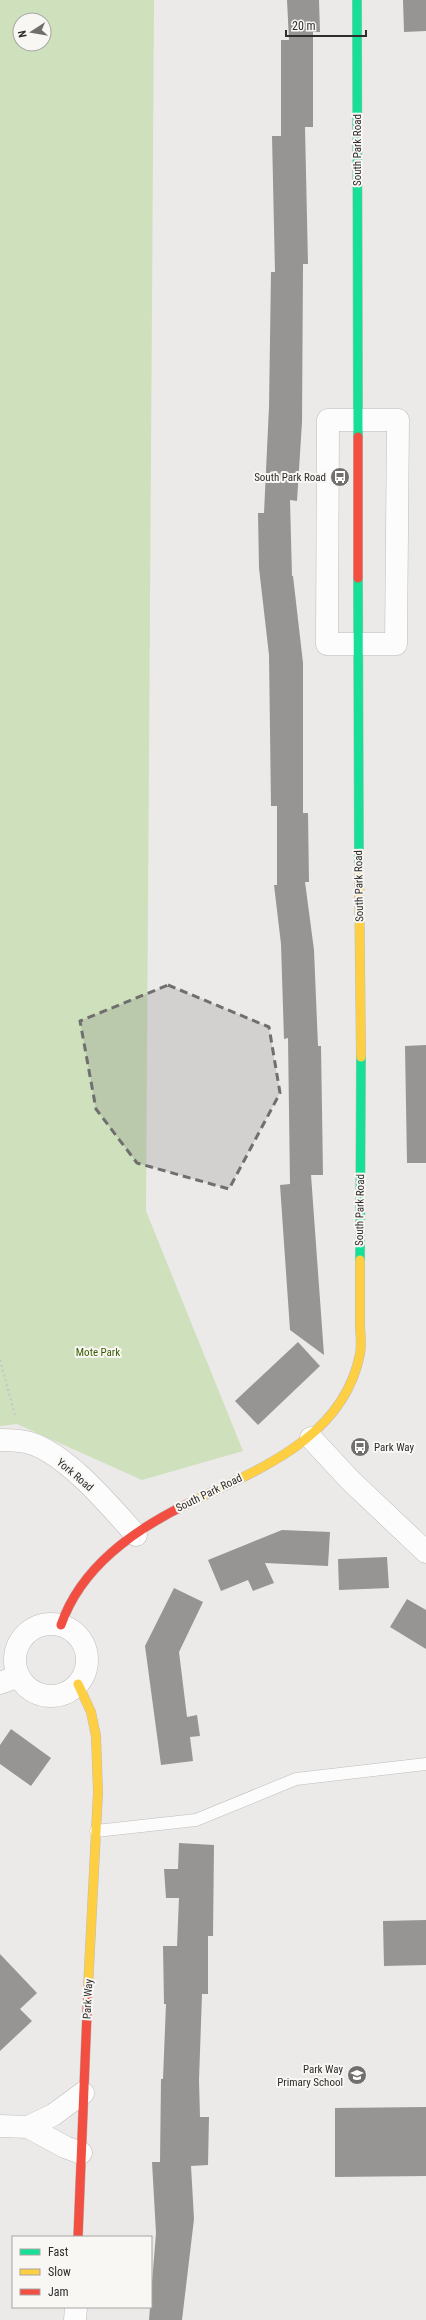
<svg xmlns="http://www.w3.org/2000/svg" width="426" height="2320" font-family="'Roboto Condensed',sans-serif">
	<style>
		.green { fill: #cee0bc; fill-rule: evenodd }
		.building { fill: #969593 }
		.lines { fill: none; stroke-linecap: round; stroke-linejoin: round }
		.lane-casing { stroke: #bebdbc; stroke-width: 13 }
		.street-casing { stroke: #bebdbc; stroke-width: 23 }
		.fast-casing { stroke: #bebdbc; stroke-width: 10 }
		.slow-casing { stroke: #bebdbc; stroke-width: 10 }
		.jam-casing { stroke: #bebdbc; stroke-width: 10 }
		.path { stroke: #c9c8c8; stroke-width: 2.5; stroke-dasharray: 2 3; stroke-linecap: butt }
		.lane { stroke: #fcfcfc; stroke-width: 12 }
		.street { stroke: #fcfcfc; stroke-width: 22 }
		.fast { stroke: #16e098; stroke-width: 9 }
		.slow { stroke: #ffcf43; stroke-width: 9 }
		.jam { stroke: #f24e42; stroke-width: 9 }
		.marked { fill: #706f6e; fill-opacity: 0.2; stroke: #706f6e; stroke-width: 3; stroke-dasharray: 8 5; stroke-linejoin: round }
		.labels { text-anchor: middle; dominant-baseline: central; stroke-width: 4; stroke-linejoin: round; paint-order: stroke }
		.street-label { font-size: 11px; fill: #2e2d2c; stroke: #f9f7f4 }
		.poi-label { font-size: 11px; fill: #2e2d2c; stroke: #f9f7f4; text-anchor: end }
		.park-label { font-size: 11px; fill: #395e00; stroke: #f9f7f4 }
	</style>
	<rect width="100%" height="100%" fill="#ebeae8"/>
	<path class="green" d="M0,0H154L146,1211L243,1451L142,1480L17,1424L0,1426ZM20,20H44V44H20Z"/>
	<path class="building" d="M287,0H319L320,32H313V127H305L308,264H303L302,422L297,501L290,500L292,576H293L303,663V813H308L309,882H305L314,950L318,1046H321L323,1175H311L324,1355L290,1330L280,1185L290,1184L288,1038L284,1039L281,944L274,885H277V806H271L269,655L259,568L258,513H264L269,407L271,272H275L272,136H281V40H289Z
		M403,0H426V31L404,32Z
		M426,1045V1163H407L405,1046Z
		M298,1342L320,1366L258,1425L235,1401Z
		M282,1530L330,1532L328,1566L265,1563L274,1583L253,1591L248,1580L221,1591L208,1560Z
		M387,1557L389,1588L339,1590L338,1559Z
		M174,1588L203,1602L179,1652L187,1717L197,1715L200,1736L190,1737L193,1761L161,1765L145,1646Z
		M407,1599L426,1610V1649L390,1627Z
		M11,1729L51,1758L31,1786L0,1764V1745Z
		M179,1843L214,1845L213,1936H208V1994H202L199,2080L200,2117H209L208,2165L191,2166L194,2219L182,2320H149L156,2233L152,2162H160L161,2079H163L166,2004H164L163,1946H177L179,1898H166L164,1869H178Z
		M426,1920V1965L384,1966L383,1921Z
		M0,1954L37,1993L20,2009L32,2021L0,2051Z
		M426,2107V2176L335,2177V2108Z"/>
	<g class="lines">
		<defs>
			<path id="lane" d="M96,1831L196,1820L296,1779L426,1764"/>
			<path id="street" d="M328,420H398L396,644H327Z
				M311,1438L350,1480L426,1552
				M0,1440C10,1440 20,1440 30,1443C68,1455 110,1506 136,1535
				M15 1660a36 36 0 1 1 72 0a36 36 0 1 1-72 0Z
				M0,1683L19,1676
				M0,2126L28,2127L65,2147L81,2153
				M28,2127L53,2115L83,2093
				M75,2320L76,2307"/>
			<path id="fast" d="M357,0L358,437
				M358,578L359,871
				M360,1260L361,1057"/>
			<path id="slow" d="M359,871L361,1057
				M187,1504C256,1470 343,1440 360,1354C362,1344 360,1333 360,1323C360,1302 360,1281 360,1260
				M78,1684L91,1712L96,1736L98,1792L88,1988"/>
			<path id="jam" d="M358,437V578
				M61,1625C81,1567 134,1530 187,1504
				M78,2237L88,1988"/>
		</defs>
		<use href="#lane" class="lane-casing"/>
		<use href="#street" class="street-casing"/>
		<use href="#fast" class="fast-casing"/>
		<use href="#slow" class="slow-casing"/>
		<use href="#jam" class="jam-casing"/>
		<path class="path" d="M0,1360L15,1415"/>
		<use href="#lane" class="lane"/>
		<use href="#street" class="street"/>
		<use href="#fast" class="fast"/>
		<use href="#slow" class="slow"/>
		<use href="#jam" class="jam"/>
	</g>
	<path class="marked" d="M168,985L269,1027L280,1093L229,1189L137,1163L96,1109L80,1021Z"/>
	<defs>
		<symbol id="bus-disc" viewBox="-11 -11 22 22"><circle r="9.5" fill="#706f6e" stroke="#f9f7f4"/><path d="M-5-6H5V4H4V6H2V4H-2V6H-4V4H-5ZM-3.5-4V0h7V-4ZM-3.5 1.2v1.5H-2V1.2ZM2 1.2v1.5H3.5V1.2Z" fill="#fff"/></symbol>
		<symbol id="school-disc" viewBox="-11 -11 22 22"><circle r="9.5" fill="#706f6e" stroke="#f9f7f4"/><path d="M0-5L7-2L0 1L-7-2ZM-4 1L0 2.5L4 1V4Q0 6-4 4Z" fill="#fff"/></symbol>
	</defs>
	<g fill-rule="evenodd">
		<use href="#bus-disc" x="329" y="466" width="22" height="22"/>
		<use href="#bus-disc" x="349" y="1436" width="22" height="22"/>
		<use href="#school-disc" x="346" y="2064" width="22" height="22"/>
	</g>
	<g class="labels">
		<g class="street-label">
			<text transform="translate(357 150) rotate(-90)">South Park Road</text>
			<text transform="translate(359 886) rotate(-91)">South Park Road</text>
			<text transform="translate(360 1210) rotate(-89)">South Park Road</text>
			<text transform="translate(75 1475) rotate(40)">York Road</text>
			<text transform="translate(209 1493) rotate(-26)">South Park Road</text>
			<text transform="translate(88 1999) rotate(-87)">Park Way</text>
		</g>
		<g class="poi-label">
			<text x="326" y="477">South Park Road</text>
			<text x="374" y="1447" text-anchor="start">Park Way</text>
			<text x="343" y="2069">Park Way<tspan x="343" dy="13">Primary School</tspan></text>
		</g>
		<g class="park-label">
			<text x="98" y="1352">Mote Park</text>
		</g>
	</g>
	<rect x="12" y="2236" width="140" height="72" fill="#f9f7f4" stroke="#a8a6a4"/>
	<rect x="20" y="2249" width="20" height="6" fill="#16e098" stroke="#a8a6a4"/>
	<text x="48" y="2256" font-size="12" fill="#2e2d2c">Fast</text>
	<rect x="20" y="2269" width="20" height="6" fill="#ffcf43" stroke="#a8a6a4"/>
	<text x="48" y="2276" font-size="12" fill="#2e2d2c">Slow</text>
	<rect x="20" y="2289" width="20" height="6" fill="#f24e42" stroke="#a8a6a4"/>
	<text x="48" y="2296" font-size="12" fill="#2e2d2c">Jam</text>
	<g transform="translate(32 32) rotate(258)"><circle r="19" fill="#f9f7f4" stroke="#a8a6a4"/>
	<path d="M0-3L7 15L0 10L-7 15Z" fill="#706f6e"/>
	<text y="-6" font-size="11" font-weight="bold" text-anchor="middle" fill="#2e2d2c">N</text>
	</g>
	<path d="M286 30v6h80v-6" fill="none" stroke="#2e2d2c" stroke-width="2"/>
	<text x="292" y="30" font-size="12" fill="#2e2d2c" stroke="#f9f7f4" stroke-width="3" paint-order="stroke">20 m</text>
</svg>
